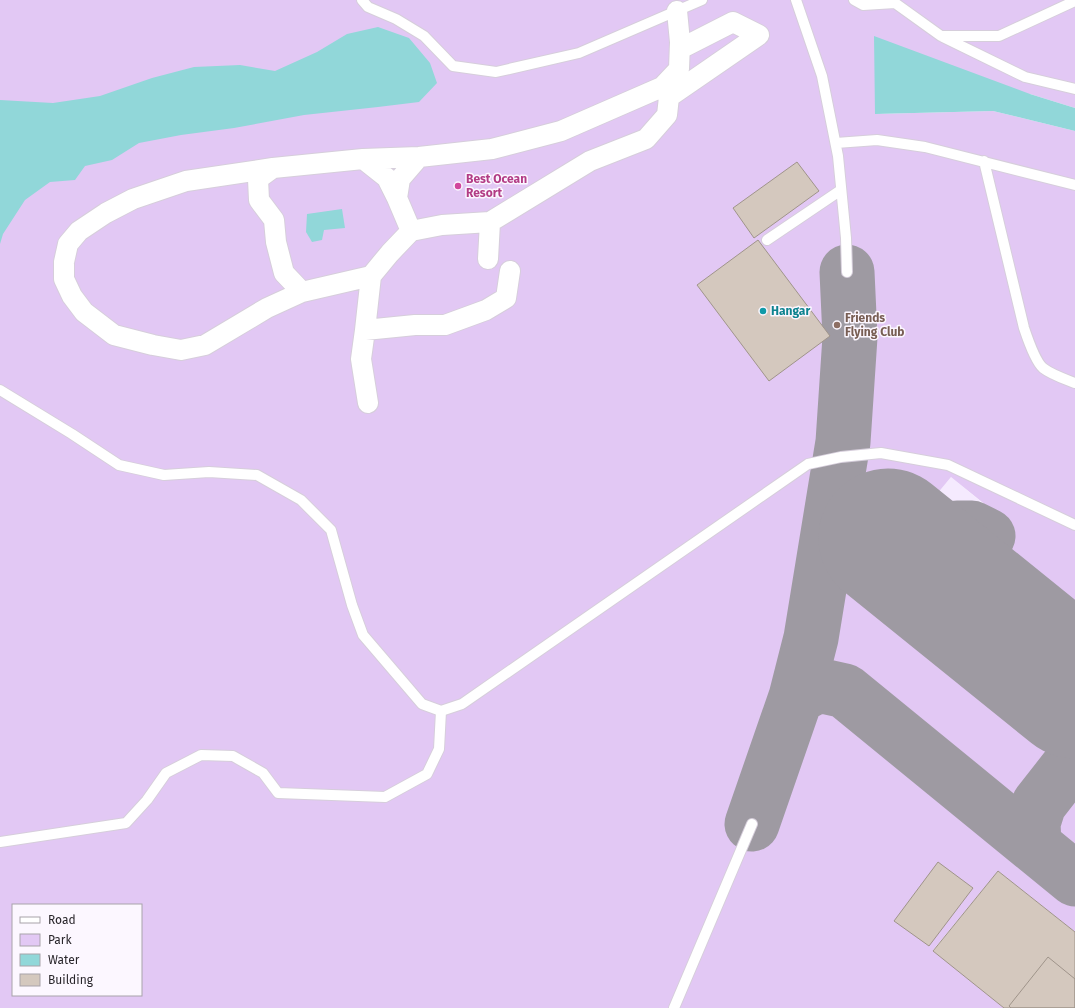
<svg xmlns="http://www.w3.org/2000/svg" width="1075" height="1008" font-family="'Fira Sans',sans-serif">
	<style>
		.built { fill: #f5eafe; fill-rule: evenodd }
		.green { fill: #e2c8f4; fill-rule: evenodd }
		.water { fill: #91d7d9 }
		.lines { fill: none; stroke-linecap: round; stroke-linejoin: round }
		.taxiway { stroke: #9e9aa2; stroke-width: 55 }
		.runway { stroke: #9e9aa2; stroke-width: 139 }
		.building { fill: #d4c8be; stroke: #9f948a }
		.service-casing { stroke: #d6cedb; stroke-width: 12 }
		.minor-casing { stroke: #d6cedb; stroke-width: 22 }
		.service { stroke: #fff; stroke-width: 10 }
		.minor { stroke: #fff; stroke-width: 20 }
		.hotel-dot { fill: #d1479c; stroke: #fcf7ff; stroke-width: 1.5 }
		.culture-dot { fill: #0f9aa8; stroke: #fcf7ff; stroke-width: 1.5 }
		.education-dot { fill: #8d6e63; stroke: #fcf7ff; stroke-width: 1.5 }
		.labels { text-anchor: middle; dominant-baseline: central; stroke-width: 3; stroke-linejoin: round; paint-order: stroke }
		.hotel-label { font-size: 12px; font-weight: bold; fill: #b23c85; stroke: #fcf7ff; text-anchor: start }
		.culture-label { font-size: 12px; font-weight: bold; fill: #0d838f; stroke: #fcf7ff; text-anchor: start }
		.education-label { font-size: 12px; font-weight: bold; fill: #785e54; stroke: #fcf7ff; text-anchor: start }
	</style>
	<rect width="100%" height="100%" fill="#fcf7ff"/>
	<path class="built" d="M772,0H824L828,9L851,91L866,185L872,308L866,438L857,494L895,523L906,509L1075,646V778L1064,791V812L1075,822V932L999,871L933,951L925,964L879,925L970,809L834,699L816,703L770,831L731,817L790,643L822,440L833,334L813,307L829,294L822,195L805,103ZM851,529L875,548L864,561L1067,725L1066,746L1037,782L1008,785L990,769L978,784L829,660L847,561Z
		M951,477L1008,524L975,563L918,517Z"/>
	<path class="green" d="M0,0H1075V108L1030,94L875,114L993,111L1075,131V646L906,509L864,561L1075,732V932L998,871L933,950L1004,1008H0ZM951,477L1008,523L975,563L918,517ZM13,905H141V995H13Z"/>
	<path class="water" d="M378,27L409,38L430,63L437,83L419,102L378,107L304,115L234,128L181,135L139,143L112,160L85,166L75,180L50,182L25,200L3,234L0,244V100L53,103L100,96L152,78L194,67L240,65L275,71L317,52L347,34Z
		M874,36L1030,94L1075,108V131L993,111L875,114Z
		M342,209L345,228L324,230L322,240L312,242L306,232L307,214Z"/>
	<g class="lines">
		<path class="taxiway" d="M901,548L926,553L941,550V568L950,588
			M941,550L957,528H972L988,536
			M796,697L811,638L843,442L850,337L847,272
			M752,824L796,697L818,685L845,691L1075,879
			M1034,845L1033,823L1039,804L1075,758"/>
		<path class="runway" d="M888,538L1075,689"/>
	</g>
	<path class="building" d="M797,162L819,191L754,238L733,208Z
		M758,240L830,336L769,381L697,285Z
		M938,862L973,888L929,946L894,921Z
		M998,871L1075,932V1008H1004L933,951Z
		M1048,957L1075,979V1008H1011L1009,1006Z"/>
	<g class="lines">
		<defs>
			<path id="service" d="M362,0L368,7L396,19L424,36L453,66L496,72L579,53L702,0
				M796,0L822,76L838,156L846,238L847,272
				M854,0L863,5L895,3L941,36H999L1075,1
				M943,37L1025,77L1075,89
				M836,143L877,140L925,147L1075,185
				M984,161L1024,328C1027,337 1036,362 1043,368C1052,375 1065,379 1075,383
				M767,240L841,190
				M0,390L72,434L119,465L164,475L209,472L257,475L301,500L331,530L352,605L363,635L422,704L441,711L462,704L808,464L841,457L881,453L948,465L1075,525
				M0,842L126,823L147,800L166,773L201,755L233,756L263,773L278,793L385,797L427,774L439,749L441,711
				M674,1008L752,824"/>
			<path id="minor" d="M662,87L679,69L680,42L677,11
				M273,168L258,179L259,200L274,220L276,242L284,273L302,292L371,276
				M397,198L387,178L363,159L419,157L492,149L561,131L662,87L669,97L759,35L733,22L680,49
				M490,222L442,225L411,231L390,253L371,276L365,330L415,325H445L486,310L506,298L510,271
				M411,231L397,198L400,179L419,157
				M488,259L490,222L590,161L646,139L667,115L669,97
				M302,292L267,308L205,345L181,350L153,345L114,335L84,312L72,296L64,279V262L68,244L79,231L106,213L133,199L186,181L273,168L363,159
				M365,330L361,359L368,403"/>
		</defs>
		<use href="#service" class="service-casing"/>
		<use href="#minor" class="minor-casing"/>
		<use href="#service" class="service"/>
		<use href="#minor" class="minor"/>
	</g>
	<circle class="hotel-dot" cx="458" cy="186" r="4"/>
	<circle class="culture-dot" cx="763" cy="311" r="4"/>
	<circle class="education-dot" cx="837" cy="325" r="4"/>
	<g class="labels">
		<g class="hotel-label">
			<text x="466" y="179">Best Ocean<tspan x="466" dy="14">Resort</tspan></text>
		</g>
		<g class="culture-label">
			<text x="771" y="311">Hangar</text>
		</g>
		<g class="education-label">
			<text x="845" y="318">Friends<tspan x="845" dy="14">Flying Club</tspan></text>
		</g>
	</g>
	<rect x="12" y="904" width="130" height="92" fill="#fcf7ff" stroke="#a8a3aa"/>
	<rect x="20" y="917" width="20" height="6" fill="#ffffff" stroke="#a8a3aa"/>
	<text x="48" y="924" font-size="12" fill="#29262b">Road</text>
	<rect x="20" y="934" width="20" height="12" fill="#e2c8f4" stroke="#a8a3aa"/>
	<text x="48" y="944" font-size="12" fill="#29262b">Park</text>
	<rect x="20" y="954" width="20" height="12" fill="#91d7d9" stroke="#a8a3aa"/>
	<text x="48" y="964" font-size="12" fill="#29262b">Water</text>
	<rect x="20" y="974" width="20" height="12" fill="#d4c8be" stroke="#a8a3aa"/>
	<text x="48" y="984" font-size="12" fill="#29262b">Building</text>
</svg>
